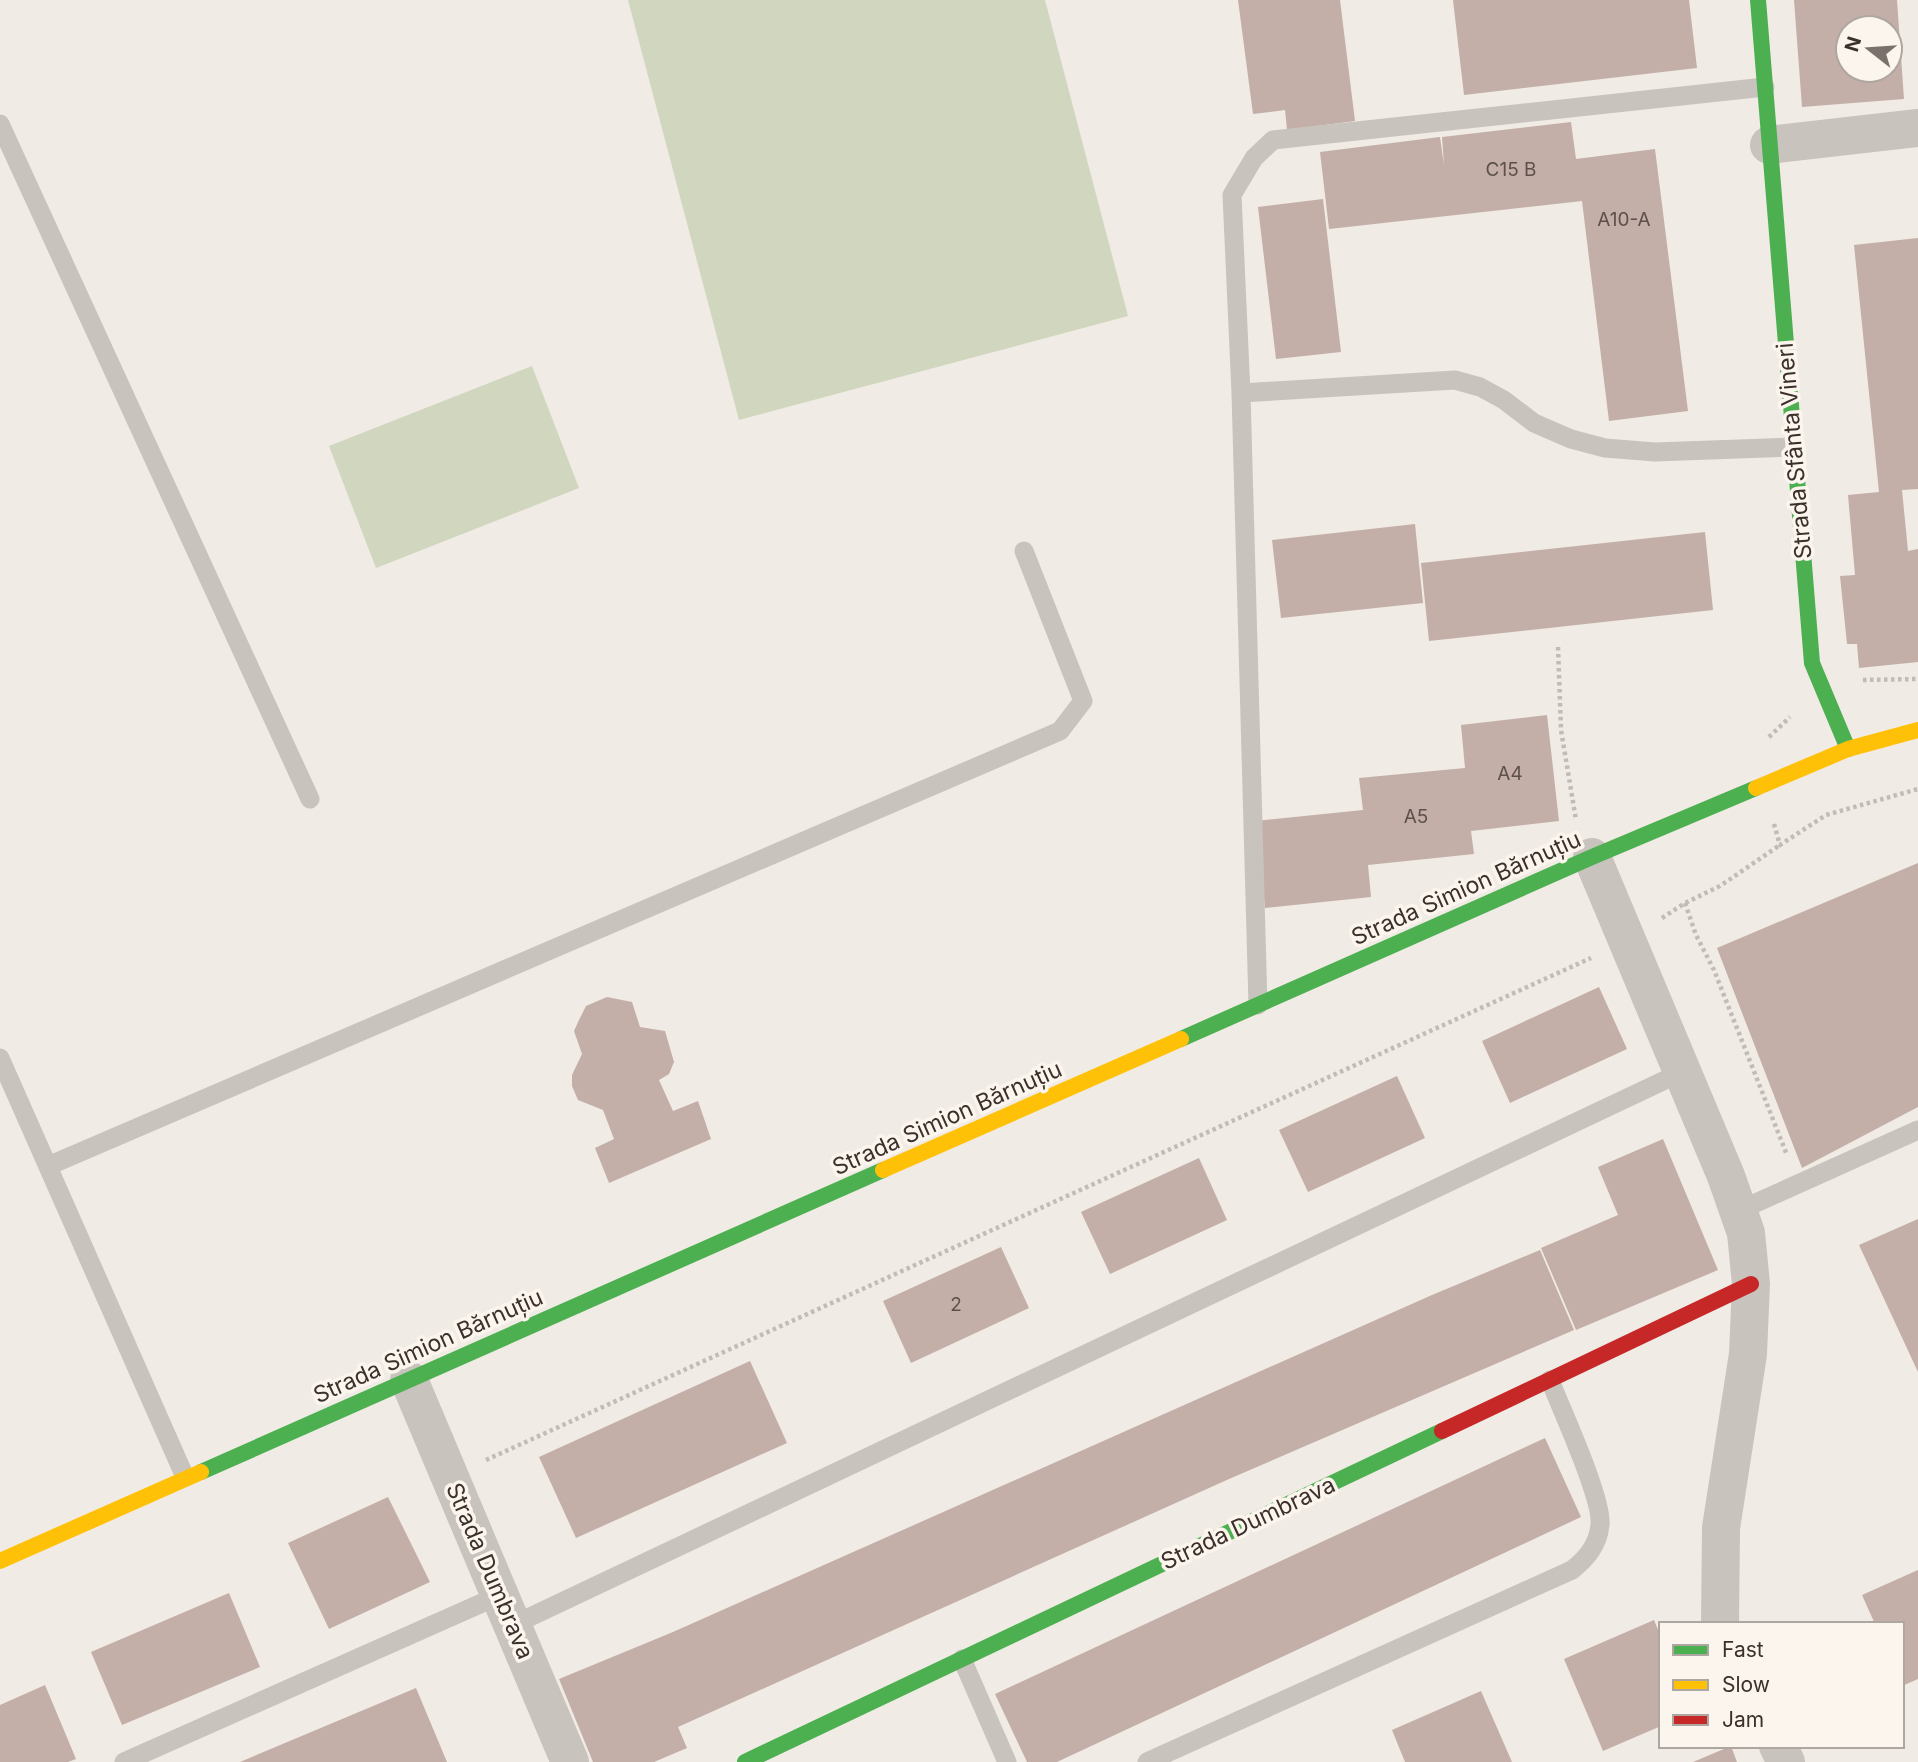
<svg xmlns="http://www.w3.org/2000/svg" width="1918" height="1762" font-family="Inter,sans-serif">
	<style>
		.green { fill: #d1d6bf }
		.building { fill: #c3afa7; fill-rule: evenodd }
		.lines { fill: none; stroke-linecap: round; stroke-linejoin: round }
		.path { stroke: #c2bbb6; stroke-width: 4.5; stroke-dasharray: 3.5 3.5; stroke-linecap: butt }
		.lane { stroke: #c9c3be; stroke-width: 19 }
		.street { stroke: #c9c3be; stroke-width: 38 }
		.fast { stroke: #4caf50; stroke-width: 16 }
		.slow { stroke: #ffc107; stroke-width: 16 }
		.jam { stroke: #c62828; stroke-width: 16 }
		.labels { text-anchor: middle; dominant-baseline: central; stroke-width: 7; stroke-linejoin: round; paint-order: stroke }
		.number-label { font-size: 19px; fill: #5d504a }
		.street-label { font-size: 23px; fill: #3b302b; stroke: #fbf5ee }
	</style>
	<rect width="100%" height="100%" fill="#f0ebe5"/>
	<path class="green" d="M628,0H1045L1128,316L739,420Z
		M532,366L579,488L376,568L329,446Z"/>
	<path class="building" d="M1238,0H1340L1355,121L1287,130L1285,110L1253,114Z
		M1453,0H1689L1697,68L1464,95Z
		M1794,0H1897L1904,99L1802,107ZM1848,28H1890V70H1848Z
		M1571,122L1576,159L1655,149L1688,411L1609,421L1582,201L1329,229L1320,152L1440,137L1444,165L1442,137Z
		M1323,199L1341,352L1276,359L1258,207Z
		M1918,238V489L1902,490L1908,551L1918,549V662L1859,668L1857,644H1847L1840,576L1855,575L1848,495L1879,492L1854,245Z
		M1415,524L1423,603L1281,618L1272,540Z
		M1705,532L1713,610L1429,641L1421,563Z
		M1547,715L1559,821L1471,831L1474,854L1368,865L1371,897L1265,908L1256,821L1363,810L1359,778L1465,768L1461,725Z
		M1918,863V1107L1802,1168L1717,948Z
		M1599,987L1627,1049L1510,1103L1482,1041Z
		M607,997L632,1002L640,1027L665,1031L674,1062L669,1074L659,1080L673,1111L698,1101L711,1139L609,1183L595,1148L614,1139L603,1110L578,1100L572,1086V1075L582,1054L574,1031L580,1018L586,1006Z
		M1397,1076L1425,1138L1308,1192L1279,1130Z
		M1663,1139L1718,1270L1576,1330L1541,1248L1618,1215L1598,1167Z
		M1199,1158L1227,1220L1110,1274L1081,1212Z
		M1918,1219V1372L1859,1245Z
		M1001,1247L1029,1308L911,1363L883,1301Z
		M1540,1250L1574,1330L1229,1479L678,1727L687,1748L654,1762H593L559,1679L673,1632L1432,1295Z
		M750,1361L787,1443L576,1538L539,1457Z
		M1545,1438L1581,1517L1057,1762H1027L995,1694Z
		M388,1497L430,1582L329,1629L288,1543Z
		M1918,1570V1679L1902,1686V1624H1875L1862,1595Z
		M229,1593L260,1667L122,1725L91,1652Z
		M1654,1620L1661,1637V1726L1603,1751L1564,1659Z
		M45,1685L76,1759L68,1762H0V1705Z
		M416,1688L447,1762H240Z
		M1481,1691L1512,1762H1405L1392,1730Z
		M1731,1746L1737,1762H1693Z"/>
	<g class="lines">
		<path class="path" d="M1558,647L1561,730L1576,820
			M1863,680L1918,679
			M1769,737L1790,717
			M1774,824L1780,845L1826,815L1918,789
			M1685,903L1696,935L1714,970L1787,1155
			M1662,918L1685,903L1720,886L1780,845
			M486,1460L1591,958"/>
		<path class="lane" d="M0,124L310,799
			M1241,393L1455,380L1480,387L1504,400L1534,423L1571,439L1605,448L1655,452L1794,447
			M1258,1005L1241,393L1232,195L1254,158L1273,140L1765,87
			M0,1058L185,1477
			M48,1166L1060,731L1083,701L1024,551
			M1738,1211L1918,1130
			M513,1625L1682,1072
			M962,1659L1007,1762
			M124,1762L500,1595
			M1147,1762L1572,1570C1587,1558 1598,1545 1600,1525C1603,1499 1561,1409 1550,1380"/>
		<path class="street" d="M1769,145L1918,128
			M1592,857L1726,1176L1746,1233L1751,1284L1748,1354L1721,1528L1720,1624
			M409,1380L570,1762
			M1778,1746L1786,1762"/>
		<path class="fast" d="M1758,0L1812,663L1848,749
			M1181,1039L1592,857L1756,788
			M201,1472L883,1170
			M745,1762L1442,1431"/>
		<path class="slow" d="M1756,788L1848,749L1918,730
			M883,1170L1181,1039
			M0,1561L201,1472"/>
		<path class="jam" d="M1442,1431L1751,1284"/>
	</g>
	<g class="labels">
		<g class="number-label">
			<text x="1511" y="169">C15 B</text>
			<text x="1624" y="219">A10-A</text>
			<text x="1510" y="773">A4</text>
			<text x="1416" y="816">A5</text>
			<text x="956" y="1304">2</text>
		</g>
		<g class="street-label">
			<text transform="translate(1794 451) rotate(-95)">Strada Sfânta Vineri</text>
			<text transform="translate(1466 888) rotate(-24)">Strada Simion Bărnuțiu</text>
			<text transform="translate(947 1118) rotate(-24)">Strada Simion Bărnuțiu</text>
			<text transform="translate(428 1346) rotate(-24)">Strada Simion Bărnuțiu</text>
			<text transform="translate(1248 1523) rotate(-25)">Strada Dumbrava</text>
			<text transform="translate(490 1571) rotate(67)">Strada Dumbrava</text>
		</g>
	</g>
	<rect x="1659" y="1622" width="245" height="126" fill="#fbf5ee" stroke="#aea6a0" stroke-width="2"/>
	<rect x="1673" y="1645" width="35" height="10" fill="#4caf50" stroke="#aea6a0" stroke-width="2"/>
	<text x="1722" y="1657" font-size="21" fill="#3b302b">Fast</text>
	<rect x="1673" y="1680" width="35" height="10" fill="#ffc107" stroke="#aea6a0" stroke-width="2"/>
	<text x="1722" y="1692" font-size="21" fill="#3b302b">Slow</text>
	<rect x="1673" y="1715" width="35" height="10" fill="#c62828" stroke="#aea6a0" stroke-width="2"/>
	<text x="1722" y="1727" font-size="21" fill="#3b302b">Jam</text>
	<g transform="translate(1869 49) rotate(287)"><circle r="33" fill="#fbf5ee" stroke="#aea6a0" stroke-width="2"/>
	<path d="M0-5L12 26L0 18L-12 26Z" fill="#7a716c"/>
	<text y="-10" font-size="19" font-weight="bold" text-anchor="middle" fill="#3b302b">N</text>
	</g>
</svg>
